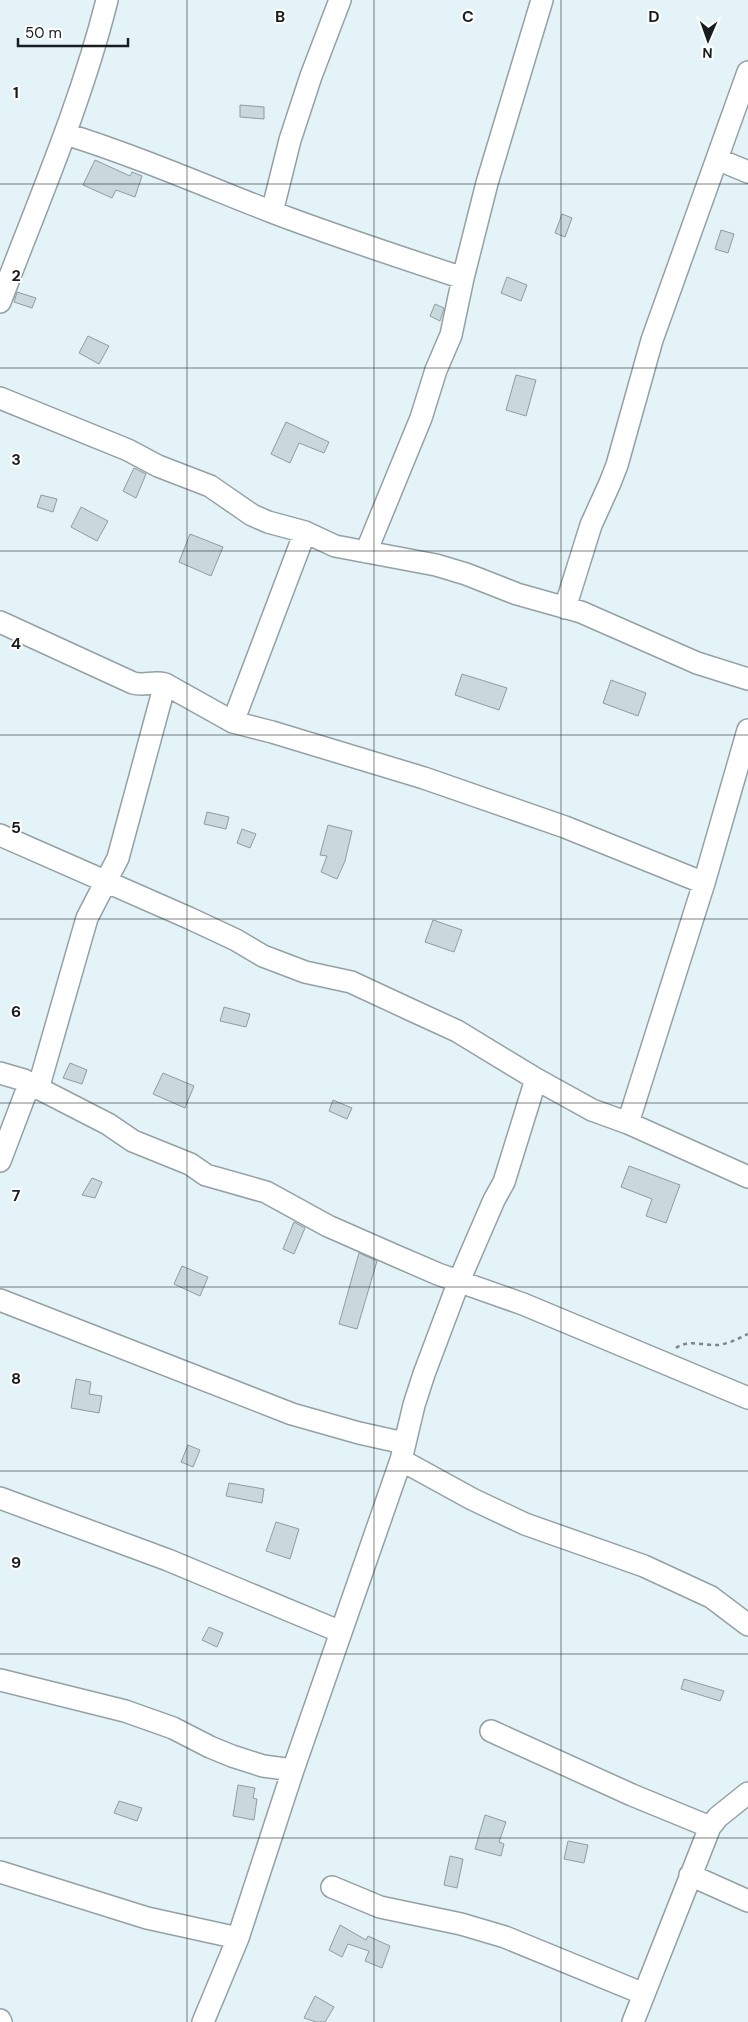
<svg xmlns="http://www.w3.org/2000/svg" width="748" height="2022" font-family="'DM Sans',sans-serif">
	<style>
		.building { fill: #c9d8dc; stroke: #8f9ca1 }
		.lines { fill: none; stroke-linecap: round; stroke-linejoin: round }
		.minor-casing { stroke: #93a1a6; stroke-width: 24 }
		.path { stroke: #7e888b; stroke-width: 2.5; stroke-dasharray: 4 4; stroke-linecap: butt }
		.minor { stroke: #fff; stroke-width: 21 }
		.grid { fill: none; stroke: #181d1f; stroke-width: 1; stroke-opacity: 0.55 }
		.grid-label { font-size: 16px; text-anchor: middle; font-weight: bold; fill: #181d1f; stroke: #fff; stroke-width: 4; stroke-linejoin: round; paint-order: stroke }
	</style>
	<rect width="100%" height="100%" fill="#e4f3f7"/>
	<path class="building" d="M240,105L264,107V119L240,117Z
		M95,160L130,176L132,172L142,176L135,197L116,190L112,198L83,185Z
		M562,214L572,218L565,237L555,233Z
		M721,230L734,234L728,253L715,249Z
		M507,277L527,285L521,301L501,293Z
		M17,292L36,298L32,308L14,302Z
		M435,304L444,308L440,321L430,316Z
		M88,336L109,346L99,364L79,353Z
		M516,375L536,380L526,416L506,410Z
		M286,422L329,442L324,453L299,443L290,463L271,454Z
		M134,468L146,474L136,498L123,491Z
		M41,495L57,499L53,512L37,507Z
		M81,507L108,521L97,541L71,527Z
		M190,534L223,547L211,576L179,562Z
		M462,674L507,688L499,710L455,695Z
		M611,680L646,693L638,716L603,703Z
		M207,812L229,817L226,829L204,824Z
		M328,825L352,831L345,861L337,879L321,872L327,856L320,855Z
		M242,829L256,834L250,848L237,843Z
		M433,920L462,930L454,952L425,942Z
		M224,1007L250,1014L246,1027L220,1021Z
		M70,1063L87,1070L82,1084L63,1078Z
		M163,1073L194,1086L185,1108L153,1094Z
		M333,1100L352,1108L347,1119L329,1111Z
		M629,1166L680,1185L666,1223L646,1216L652,1199L621,1187Z
		M92,1178L102,1182L95,1198L82,1195Z
		M294,1222L305,1228L294,1254L283,1249Z
		M359,1253L377,1261L357,1329L339,1324Z
		M182,1266L208,1277L200,1296L174,1284Z
		M76,1379L91,1382L89,1394L102,1396L99,1413L71,1408Z
		M188,1445L200,1450L193,1467L181,1462Z
		M229,1483L264,1489L262,1503L226,1496Z
		M276,1522L299,1529L290,1559L266,1551Z
		M209,1627L223,1633L217,1647L202,1640Z
		M684,1679L724,1691L720,1701L681,1689Z
		M238,1785L255,1788L253,1798L257,1799L254,1820L233,1816Z
		M119,1801L142,1808L137,1821L114,1813Z
		M485,1815L506,1822L499,1842L504,1844L501,1856L475,1849Z
		M568,1841L588,1845L584,1863L564,1859Z
		M450,1856L463,1859L457,1888L444,1885Z
		M340,1925L366,1940L368,1936L390,1946L382,1968L365,1961L369,1951L348,1944L342,1957L329,1950Z
		M315,1996L334,2007L325,2022H316L304,2018Z"/>
	<g class="lines">
		<defs>
			<path id="minor" d="M66,134C136,156 203,185 272,212C335,236 399,257 463,278
				M717,159L748,172
				M272,212L290,140L311,76L340,0
				M0,302C38,202 81,104 107,0
				M0,398L128,450L158,466L210,486L252,515L268,522L305,532L335,546L436,565L466,574L517,594L581,612L697,663L748,679
				M366,552L421,418L436,370L451,335L463,278L487,183L542,0
				M565,608L591,525L610,483L617,465L652,340L748,72
				M0,622L133,683C144,686 154,681 165,684L233,722L272,732L424,778L565,827L704,883
				M233,722L305,532
				M0,835L189,918L236,940L263,956L305,972L351,982L409,1009L457,1031L536,1079L592,1110L628,1123L748,1177
				M0,1073L24,1080L32,1085L25,1095L0,1161
				M32,1085L108,1124L133,1141L190,1164L206,1175L266,1192L328,1226L394,1255L438,1274L523,1304L748,1398
				M38,1089L87,918L118,858L165,684
				M628,1123L704,883L748,730
				M0,1300L292,1414L359,1433L404,1443
				M401,1460L472,1499L525,1524L644,1566L711,1597L748,1625
				M0,1498L168,1560L341,1632
				M0,1680L125,1711L173,1728L210,1747L232,1756L263,1766L293,1770
				M491,1731L632,1795L710,1827
				M0,1872L147,1918L238,1938
				M690,1875L748,1901
				M332,1887L380,1907L461,1924L505,1937L644,1994
				M0,2020L1,2022
				M203,2022L238,1938L293,1770L401,1460L414,1405L424,1374L459,1281L494,1200L504,1182L536,1079
				M633,2022L710,1827L718,1817L748,1793"/>
		</defs>
		<use href="#minor" class="minor-casing"/>
		<path class="path" d="M676,1348C688,1339 705,1346 719,1345C730,1343 738,1339 748,1334"/>
		<use href="#minor" class="minor"/>
	</g>
	<path class="grid" d="M187,0V2022M374,0V2022M561,0V2022M0,184H748M0,368H748M0,551H748M0,735H748M0,919H748M0,1103H748M0,1287H748M0,1471H748M0,1654H748M0,1838H748"/>
	<g class="grid-label">
		<text x="280" y="22">B</text>
		<text x="468" y="22">C</text>
		<text x="654" y="22">D</text>
		<text x="16" y="98">1</text>
		<text x="16" y="281">2</text>
		<text x="16" y="465">3</text>
		<text x="16" y="649">4</text>
		<text x="16" y="833">5</text>
		<text x="16" y="1017">6</text>
		<text x="16" y="1201">7</text>
		<text x="16" y="1384">8</text>
		<text x="16" y="1568">9</text>
	</g>
	<g transform="translate(708 40) rotate(182)" stroke="#ffffff" stroke-width="4" paint-order="stroke">
	<path d="M0-4L9 19L0 12L-9 19Z" fill="#181d1f"/>
	<text y="-8" font-size="14" font-weight="bold" text-anchor="middle" fill="#181d1f">N</text>
	</g>
	<path d="M18 38v8h110v-8" fill="none" stroke="#181d1f" stroke-width="2.5"/>
	<text x="25" y="38" font-size="15" fill="#181d1f" stroke="#ffffff" stroke-width="4" paint-order="stroke">50 m</text>
</svg>
